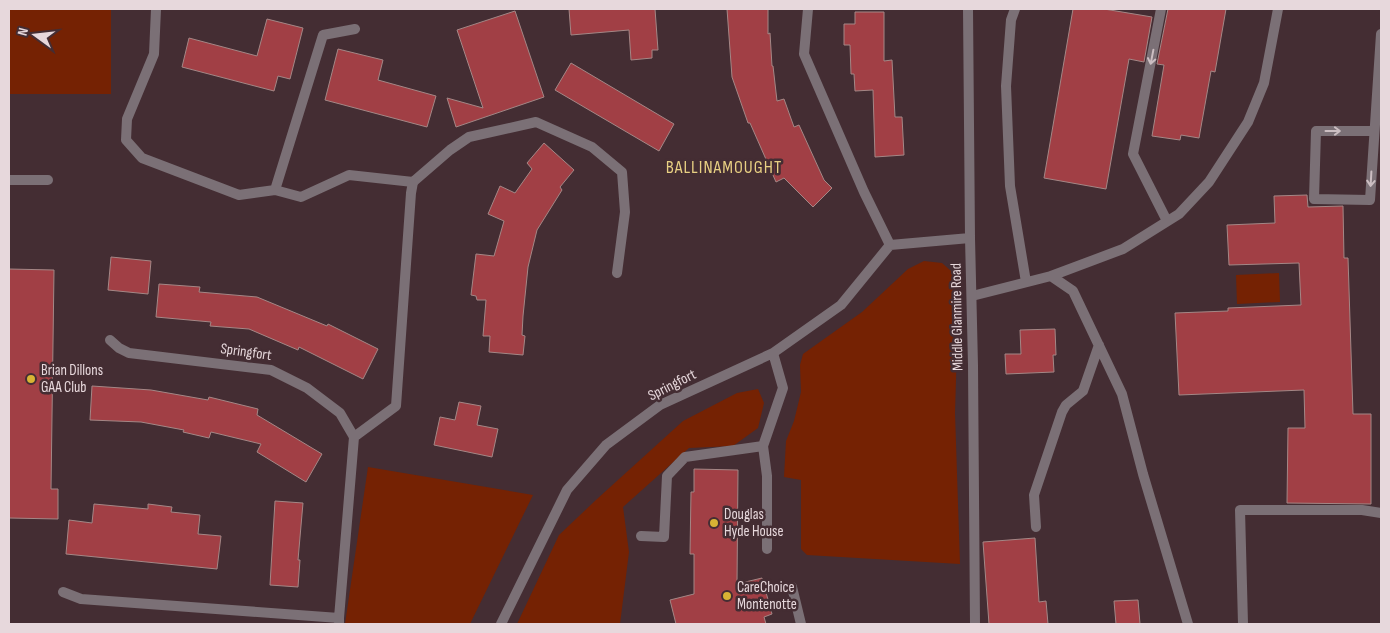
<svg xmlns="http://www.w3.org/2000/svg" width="1390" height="633" font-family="'Sofia Sans Condensed',sans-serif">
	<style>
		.green { fill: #752203 }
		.building { fill: #a13f45; stroke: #a48786 }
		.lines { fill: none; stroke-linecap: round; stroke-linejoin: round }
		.service { stroke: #7b7076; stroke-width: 10 }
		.minor { stroke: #7b7076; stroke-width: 10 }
		.oneway { stroke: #ccbec2 }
		.poi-dot { fill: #d8b434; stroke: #442d33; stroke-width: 2 }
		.labels { text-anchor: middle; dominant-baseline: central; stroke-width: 5; stroke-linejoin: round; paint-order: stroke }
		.street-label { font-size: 15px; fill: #e7d8dc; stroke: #442d33 }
		.poi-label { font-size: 15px; fill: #e7d8dc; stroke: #442d33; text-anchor: start }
		.quarter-label { font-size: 18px; letter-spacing: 1px; fill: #e8d083; stroke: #442d33 }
	</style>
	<rect width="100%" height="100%" fill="#442d33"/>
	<path class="green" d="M9,9H111V94H9Z
		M924,261L942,263L959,278L955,413L960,564L807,555L801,549V480L784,477L786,441L794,421L801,392L800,365L803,354L862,312L908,269Z
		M1279,273L1280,302L1237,304L1236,275Z
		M758,389L764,403L758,428L733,446L689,448L623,507L629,552L620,624H517L559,535L597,499L683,421L737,393Z
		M368,467L533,495L470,624H345Z"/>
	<path class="building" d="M569,9H655L658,50H652V58L631,60L629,30L571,35Z
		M727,9H768V34L770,33L772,66H773L777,101L784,99L794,127L799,125L824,180L832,188L813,207L784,178L776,182L750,123H748L732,77Z
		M1073,9H1104L1152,17L1144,62L1129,59L1106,189L1044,178Z
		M1168,9H1226L1215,72L1211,71L1199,138L1181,135L1180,140L1152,136L1164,65L1157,64Z
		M515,11L544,97L456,127L447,98L483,108L457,30Z
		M855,12H884V61L892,60L895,117H902L904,155L875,157L873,90L855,91L854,74H851L850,45H844V24H855Z
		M267,19L303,28L290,79L278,76L274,91L182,67L189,38L257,56Z
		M338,49L383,60L378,80L436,96L427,127L325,100Z
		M571,63L674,124L659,151L555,90Z
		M544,143L574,170L560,187L562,190L537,230L528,267L523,316L522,335L525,336L523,355L489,352L490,336H483L486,300H477L476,296L471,295L476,254L494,256L504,221L488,214L500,186L515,193L532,169L527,163Z
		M1307,195L1308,207L1343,206L1344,258H1348L1353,414H1371V504L1287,503L1288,428H1305L1304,390L1179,395L1175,313L1228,311V308L1301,305L1299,263L1229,265L1227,225L1275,223L1274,196Z
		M111,257L151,261L148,294L108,290Z
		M9,269L54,270L51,489H58V519L9,518Z
		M159,284L200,287L199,292L257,297L327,326L328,324L378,349L363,379L299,347L298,350L249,329L210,326L211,322L156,317Z
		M1055,329L1056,355H1053L1054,372L1006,374L1005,354H1021L1020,330Z
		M92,386L151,390L208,400L209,397L258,409L257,415L322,454L306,482L257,452L261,444L211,432L209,438L183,432L184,430L141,422L90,420Z
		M459,402L481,406L477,425L498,429L492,457L434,445L440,417L455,420Z
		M694,469L738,470L737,584L762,578L772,614L764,617L766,624H676L670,600L694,594V554H690L691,492H694Z
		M275,501L303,503L298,560H300L298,587L270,585Z
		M94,504L148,509V504L172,507L171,512L200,515L198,534L221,536L217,569L66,554L69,520L92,523Z
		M1035,538L1039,602L1046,601L1048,624H989L983,542Z
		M1138,600L1140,624H1116L1114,601Z"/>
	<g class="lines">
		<path class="service" d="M156,9L154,54L127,119L126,140L142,158L239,195L275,190L301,197L349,175L413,182L450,150L469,137L536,122L592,147L622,172L625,212L617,273
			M1015,9L1011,20L1006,86L1010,186L1026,282
			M1161,9L1133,154L1167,221
			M1374,131H1316L1314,199L1370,200L1381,34
			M9,180H48
			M275,190L323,35L355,29
			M1051,276L1123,249L1179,214L1209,182L1248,122L1264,83L1278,9
			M972,296L1051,276L1073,291L1122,394L1143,474L1188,624
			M1036,527L1034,495L1062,412L1066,405L1083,391L1099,345
			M792,587L801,624
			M1243,624L1240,510H1362L1381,513"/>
		<path class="minor" d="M808,9L804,54L864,192L890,245
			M968,9L970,238L973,365L975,624
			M110,340L119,348L129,353L271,370L307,388L340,413L354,437L339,618
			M354,437L396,406L411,193L413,182
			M641,536L664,537L667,476L685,457L763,446
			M767,549V476L763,446L783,388L773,353
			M63,592L81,599L339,618V624
			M501,624L567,490L606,445L660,405L773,353L841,305L890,245L970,238"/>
	</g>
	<defs><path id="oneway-shaft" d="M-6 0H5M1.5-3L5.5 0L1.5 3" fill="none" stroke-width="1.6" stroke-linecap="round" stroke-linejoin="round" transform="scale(1.25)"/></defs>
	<g class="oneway">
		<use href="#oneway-shaft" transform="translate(1152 57) rotate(101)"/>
		<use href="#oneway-shaft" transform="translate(1333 131)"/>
		<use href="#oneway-shaft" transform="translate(1371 179) rotate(93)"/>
	</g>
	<g class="poi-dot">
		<circle cx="31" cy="379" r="5"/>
		<circle cx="714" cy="523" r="5"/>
		<circle cx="727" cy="596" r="5"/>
	</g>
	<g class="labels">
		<g class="street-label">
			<text transform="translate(957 317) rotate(-91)">Middle Glanmire Road</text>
			<text transform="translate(246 352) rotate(8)">Springfort</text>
			<text transform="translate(672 385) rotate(-27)">Springfort</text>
		</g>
		<g class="poi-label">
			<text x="41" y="370">Brian Dillons<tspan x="41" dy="17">GAA Club</tspan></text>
			<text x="724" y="514">Douglas<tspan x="724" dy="17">Hyde House</tspan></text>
			<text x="737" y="587">CareChoice<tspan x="737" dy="17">Montenotte</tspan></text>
		</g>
		<g class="quarter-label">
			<text x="724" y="167">BALLINAMOUGHT</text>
		</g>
	</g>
	<rect width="1390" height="633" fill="none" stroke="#e7d8dc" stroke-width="20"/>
	<g transform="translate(35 35) rotate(285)" stroke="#442d33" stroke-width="4" paint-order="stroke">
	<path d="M0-4L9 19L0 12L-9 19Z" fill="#e7d8dc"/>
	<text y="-8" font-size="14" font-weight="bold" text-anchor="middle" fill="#e7d8dc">N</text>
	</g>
</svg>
